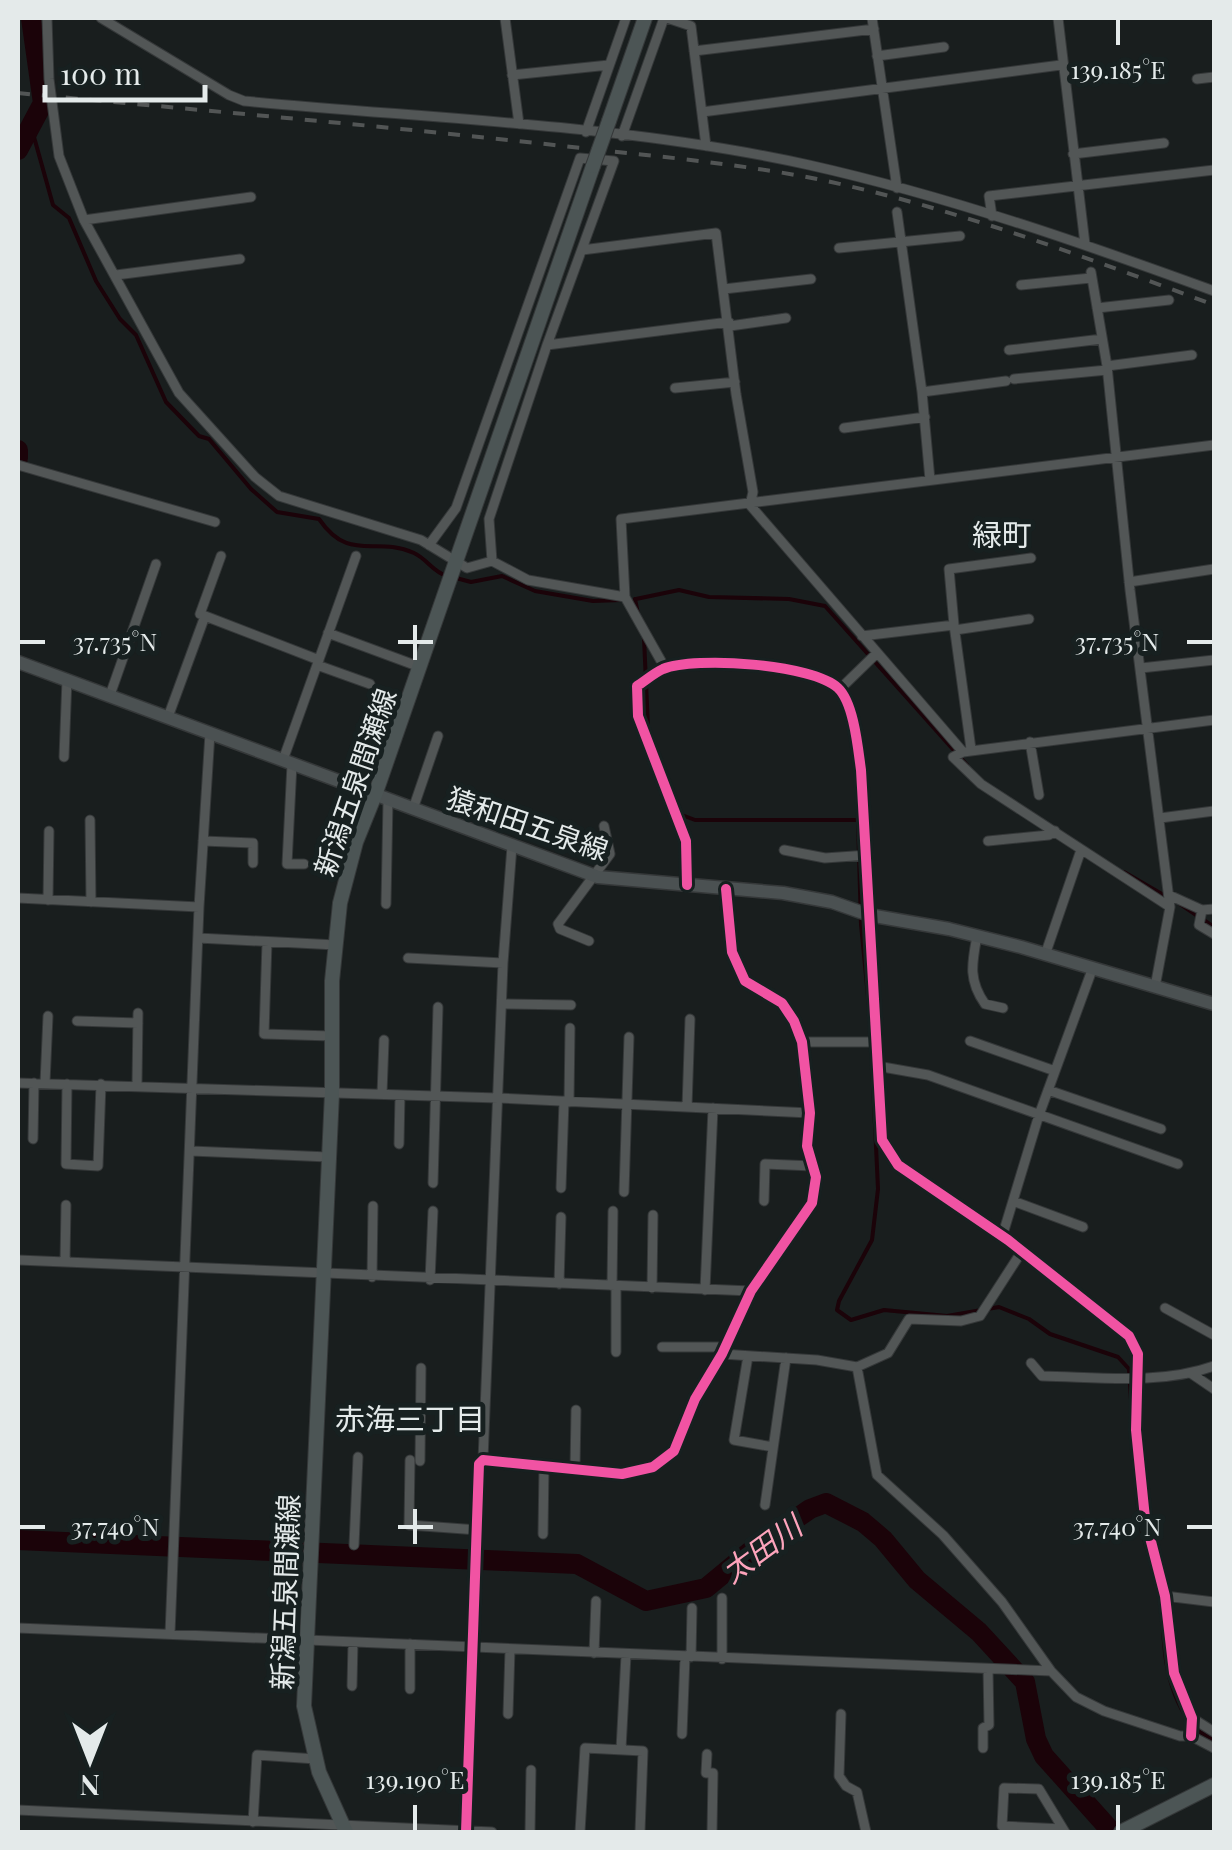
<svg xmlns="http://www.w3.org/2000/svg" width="1232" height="1850" font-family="'Playfair Display','Noto Sans JP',serif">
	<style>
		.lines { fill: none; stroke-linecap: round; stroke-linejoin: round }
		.stream { stroke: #1b0309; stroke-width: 4 }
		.river { stroke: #1b0309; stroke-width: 20 }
		.street-casing { stroke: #353839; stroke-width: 11 }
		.secondary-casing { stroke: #353839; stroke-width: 15 }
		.primary-casing { stroke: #353839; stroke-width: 16 }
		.street { stroke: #525656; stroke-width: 9 }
		.secondary { stroke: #4b5152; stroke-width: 12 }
		.primary { stroke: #4c5555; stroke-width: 14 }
		.rail { stroke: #525555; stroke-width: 4; stroke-dasharray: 12 12; stroke-linecap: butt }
		.primary-bridge-casing { stroke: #353839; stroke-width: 16; stroke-linecap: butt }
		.primary-bridge { stroke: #4c5555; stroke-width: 14 }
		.cycleway-casing { stroke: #172020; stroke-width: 16 }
		.cycleway { stroke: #f153a3; stroke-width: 10 }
		.ticks { fill: none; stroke: #e4eaea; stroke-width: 4 }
		.labels { text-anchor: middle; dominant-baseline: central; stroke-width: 10; stroke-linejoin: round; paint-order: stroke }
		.street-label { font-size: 28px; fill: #e4eaea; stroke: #172020 }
		.neighbourhood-label { font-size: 30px; fill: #e4eaea; stroke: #172020 }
		.water-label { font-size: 30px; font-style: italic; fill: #fda4bc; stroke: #172020 }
		.ticks-label { font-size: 25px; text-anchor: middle; fill: #e4eaea; stroke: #172020; stroke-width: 10; stroke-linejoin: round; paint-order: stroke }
	</style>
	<rect width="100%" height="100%" fill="#191e1e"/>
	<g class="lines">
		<path class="stream" d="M43,103L34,137L53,205L69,218L96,281L120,319L136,335L166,402L199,436L209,439L251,489L277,512L319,519C350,564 375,535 414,553C427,559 433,572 447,576
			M456,578L471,582L502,576L535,591L593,601L621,600
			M635,599L638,614
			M636,599L679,590L709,597L789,599L825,606L967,765
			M644,638L648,727L682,815L695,820H858L861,924L870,1017L878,1189L872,1240L839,1301L837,1310L851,1320L884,1310L947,1316L999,1307L1029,1319L1050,1334L1118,1357L1129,1369L1139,1521L1158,1587
			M1124,872L1167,897
			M1180,904L1214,927
			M1162,1601C1163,1642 1164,1686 1189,1721
			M1195,1729L1214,1740"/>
		<path class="river" d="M18,150L43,103L31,18
			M18,450V458
			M18,1540L577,1564L646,1601L706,1588L758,1545L810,1509L826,1503L863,1522L883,1539L917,1580L979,1632L1025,1682L1036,1739L1044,1756L1112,1832"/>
		<defs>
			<path id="street" d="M47,18L49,79L59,156L84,220L179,393L255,477L279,496L421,540L467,568L492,561L528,580L625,597
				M101,18L229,95L244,101C432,119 624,124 809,165C947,196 1082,243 1214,291
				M505,18L519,124
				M667,18L691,26L706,146
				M872,18L897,188
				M1058,18L1085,244
				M694,51L874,29
				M877,56L944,47
				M512,75L609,65
				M1197,79L1214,77
				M702,112L1061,65
				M586,132L626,18
				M622,136L664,18
				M1073,154L1164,143
				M897,212L922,392L930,480
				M992,216L989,196L1214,170
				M84,220L251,197
				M839,248L960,236
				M582,250L716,233L736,394L753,492L750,505
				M1091,272L1107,366L1130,590L1170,907L1155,987
				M116,275L240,259
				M1021,285L1091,278
				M724,289L811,279
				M1097,308L1169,300
				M730,326L786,318
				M547,345L729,322
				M1009,350L1102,339
				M1107,366L1192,355
				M1014,379L1107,370
				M675,388L735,382
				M922,392L1006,381
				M844,428L925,417
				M18,465L215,522
				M750,505L963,752L1214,720
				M429,545L456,508L580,158L614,161L547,345L489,519L492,561
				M1129,582L1214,569
				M205,616L200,614L221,556
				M954,625L949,569L1031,558
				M955,630L1029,619
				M328,633L420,667
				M862,636L954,625L971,749
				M317,665L370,684
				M665,668L625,597L621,519L1214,445
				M1141,668L1214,660
				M840,689L877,653
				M110,695L156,564
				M168,717L205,616L319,660
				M1030,742L1039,795
				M963,752L953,757L981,784L1170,907
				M64,757L67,679
				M283,760L356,556
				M292,764L287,864H304
				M413,809L438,736
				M1160,818L1214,811
				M90,820L91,902
				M203,841L253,843V863
				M988,841L1049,835L1055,831
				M784,850L825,858L868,855
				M687,885L686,841L638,716L637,686C645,681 654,673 663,669C695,656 813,664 838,688C854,703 858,749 861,770L882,1140L898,1165L1008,1240L1129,1336L1138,1354L1136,1430L1145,1518L1165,1596L1174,1673L1192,1718L1191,1736
				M1169,895L1202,910L1214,909
				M18,898L199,907
				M48,900L49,831
				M386,904L388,800
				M1202,910L1199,925L1214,934
				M977,936C972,963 968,980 985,1004L1003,1008
				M198,938L336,945
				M589,941L560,929L558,924L610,854L604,826
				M267,942L264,1034L332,1036
				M1045,955L1081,850
				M408,958L503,963
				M502,1004L571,1005
				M77,1021L138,1023
				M970,1041L1055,1071
				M802,1042H875
				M877,1066L928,1075L1178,1164
				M18,1083L498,1098L810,1113
				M45,1083L48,1016
				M67,1084L66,1164L98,1166L101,1084
				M137,1085L138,1013
				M1048,1090L1161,1129
				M382,1094L384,1040
				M569,1102L570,1028
				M687,1107L690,1019
				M33,1139L34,1083
				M399,1144L400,1095
				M191,1151L328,1157
				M433,1183L438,1007
				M561,1188L564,1101
				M624,1192L629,1037
				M764,1201L765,1164L813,1166
				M1013,1201L1083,1227
				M1002,1237L1039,1115L1092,970
				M18,1260L751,1291
				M65,1262L66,1205
				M372,1277L373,1206
				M430,1280L433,1211
				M559,1284L561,1217
				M612,1286L613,1211
				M652,1288L653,1215
				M705,1290L713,1108
				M1165,1308L1214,1335
				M662,1347H726
				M616,1352V1287
				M722,1354L817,1360L857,1367L888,1353L909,1319L961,1321L980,1316L1022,1251
				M748,1356L734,1440L773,1447
				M1031,1363L1042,1376C1098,1377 1161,1385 1214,1366
				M857,1367L877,1475L943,1535L1002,1602L1051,1671L1076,1697L1104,1711L1180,1736H1191L1214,1748
				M1192,1374L1214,1389
				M410,1460L409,1525L478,1530
				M483,1460L503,963L512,846
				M420,1461L421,1368
				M575,1469L576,1410
				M765,1505L786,1358
				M543,1534L544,1466
				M354,1545L358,1457
				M1165,1596L1214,1602
				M18,1628L1051,1671
				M170,1634L199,907L210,733
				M594,1653L596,1601
				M691,1657L692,1608
				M722,1659V1598
				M352,1686L353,1642
				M410,1689V1644
				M508,1714L510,1649
				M841,1714L839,1776L846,1786L857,1792L866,1832
				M1192,1718L1214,1732
				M682,1734L685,1657
				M983,1748V1728L989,1725L988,1669
				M621,1749L626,1655
				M707,1754L706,1773H713L712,1832
				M18,1810L492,1832
				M253,1822L257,1755L316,1759
				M1063,1829L1002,1826L1004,1788L1039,1789L1065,1832
				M466,1832L479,1464L483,1460L622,1474L653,1467L674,1451L695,1399L722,1354L751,1291L812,1203L816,1177L807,1146L810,1113L802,1042L794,1021L782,1003L745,981L732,952L726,889
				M530,1832L531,1770
				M580,1832L585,1748L643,1751L640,1832"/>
			<path id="secondary" d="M18,662L598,877L783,893L832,902L869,915L949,929L1021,947L1214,1004"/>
			<path id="primary" d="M609,121L645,18
				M346,1832L319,1772L304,1706L332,1093V981L340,903L356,842L375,795L593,166
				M1121,1832L1214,1785"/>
		</defs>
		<use href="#street" class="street-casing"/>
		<use href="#secondary" class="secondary-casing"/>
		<use href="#primary" class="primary-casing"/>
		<use href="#street" class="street"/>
		<use href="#secondary" class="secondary"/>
		<use href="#primary" class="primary"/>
		<path class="rail" d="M18,93C196,110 375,125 554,145C641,155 730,162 817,179C952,207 1085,257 1214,305"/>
		<defs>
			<path id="primary-bridge" d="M593,166L609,121"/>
		</defs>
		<use href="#primary-bridge" class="primary-bridge-casing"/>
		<use href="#primary-bridge" class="primary-bridge"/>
		<defs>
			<path id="cycleway" d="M687,885L686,841L638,716L637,686C645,681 654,673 663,669C695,656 813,664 838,688C854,703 858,749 861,770L882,1140L898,1165L1008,1240L1129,1336L1138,1354L1136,1430L1145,1518L1165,1596L1174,1673L1192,1718L1191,1736
				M466,1832L479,1464L483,1460L622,1474L653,1467L674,1451L695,1399L722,1354L751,1291L812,1203L816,1177L807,1146L810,1113L802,1042L794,1021L782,1003L745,981L732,952L726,889"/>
		</defs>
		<use href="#cycleway" class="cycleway-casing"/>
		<use href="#cycleway" class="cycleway"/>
	</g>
	<path class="ticks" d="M1118,20V45M415,625V660M20,642H45M398,642H433M1187,642H1212M415,1509V1544M20,1527H45M398,1527H433M1187,1527H1212M415,1805V1830M1118,1805V1830"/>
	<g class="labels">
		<g class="street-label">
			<text transform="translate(354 782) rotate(-71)">新潟五泉間瀬線</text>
			<text transform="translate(528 823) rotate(19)">猿和田五泉線</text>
			<text transform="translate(284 1592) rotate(-88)">新潟五泉間瀬線</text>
		</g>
		<g class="neighbourhood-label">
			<text x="1002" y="534">緑町</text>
			<text x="410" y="1418">赤海三丁目</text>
		</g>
		<g class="water-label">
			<text transform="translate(761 1548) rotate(-36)">太田川</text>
		</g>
	</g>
	<g class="ticks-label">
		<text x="1118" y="79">139.185°E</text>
		<text x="1117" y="651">37.735°N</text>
		<text x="115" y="651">37.735°N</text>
		<text x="1117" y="1536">37.740°N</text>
		<text x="115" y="1536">37.740°N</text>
		<text x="415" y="1789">139.190°E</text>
		<text x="1118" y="1789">139.185°E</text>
	</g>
	<rect width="1232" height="1850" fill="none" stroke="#e4eaea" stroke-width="40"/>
	<g transform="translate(90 1760) rotate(180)" stroke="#172020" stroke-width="8" paint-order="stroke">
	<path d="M0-8L18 38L0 25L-18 38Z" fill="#e4eaea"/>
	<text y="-15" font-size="28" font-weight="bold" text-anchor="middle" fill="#e4eaea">N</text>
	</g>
	<path d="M45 85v15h160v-15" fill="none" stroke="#e4eaea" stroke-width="5"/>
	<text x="60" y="85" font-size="30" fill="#e4eaea" stroke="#172020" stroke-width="8" paint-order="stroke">100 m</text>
</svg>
